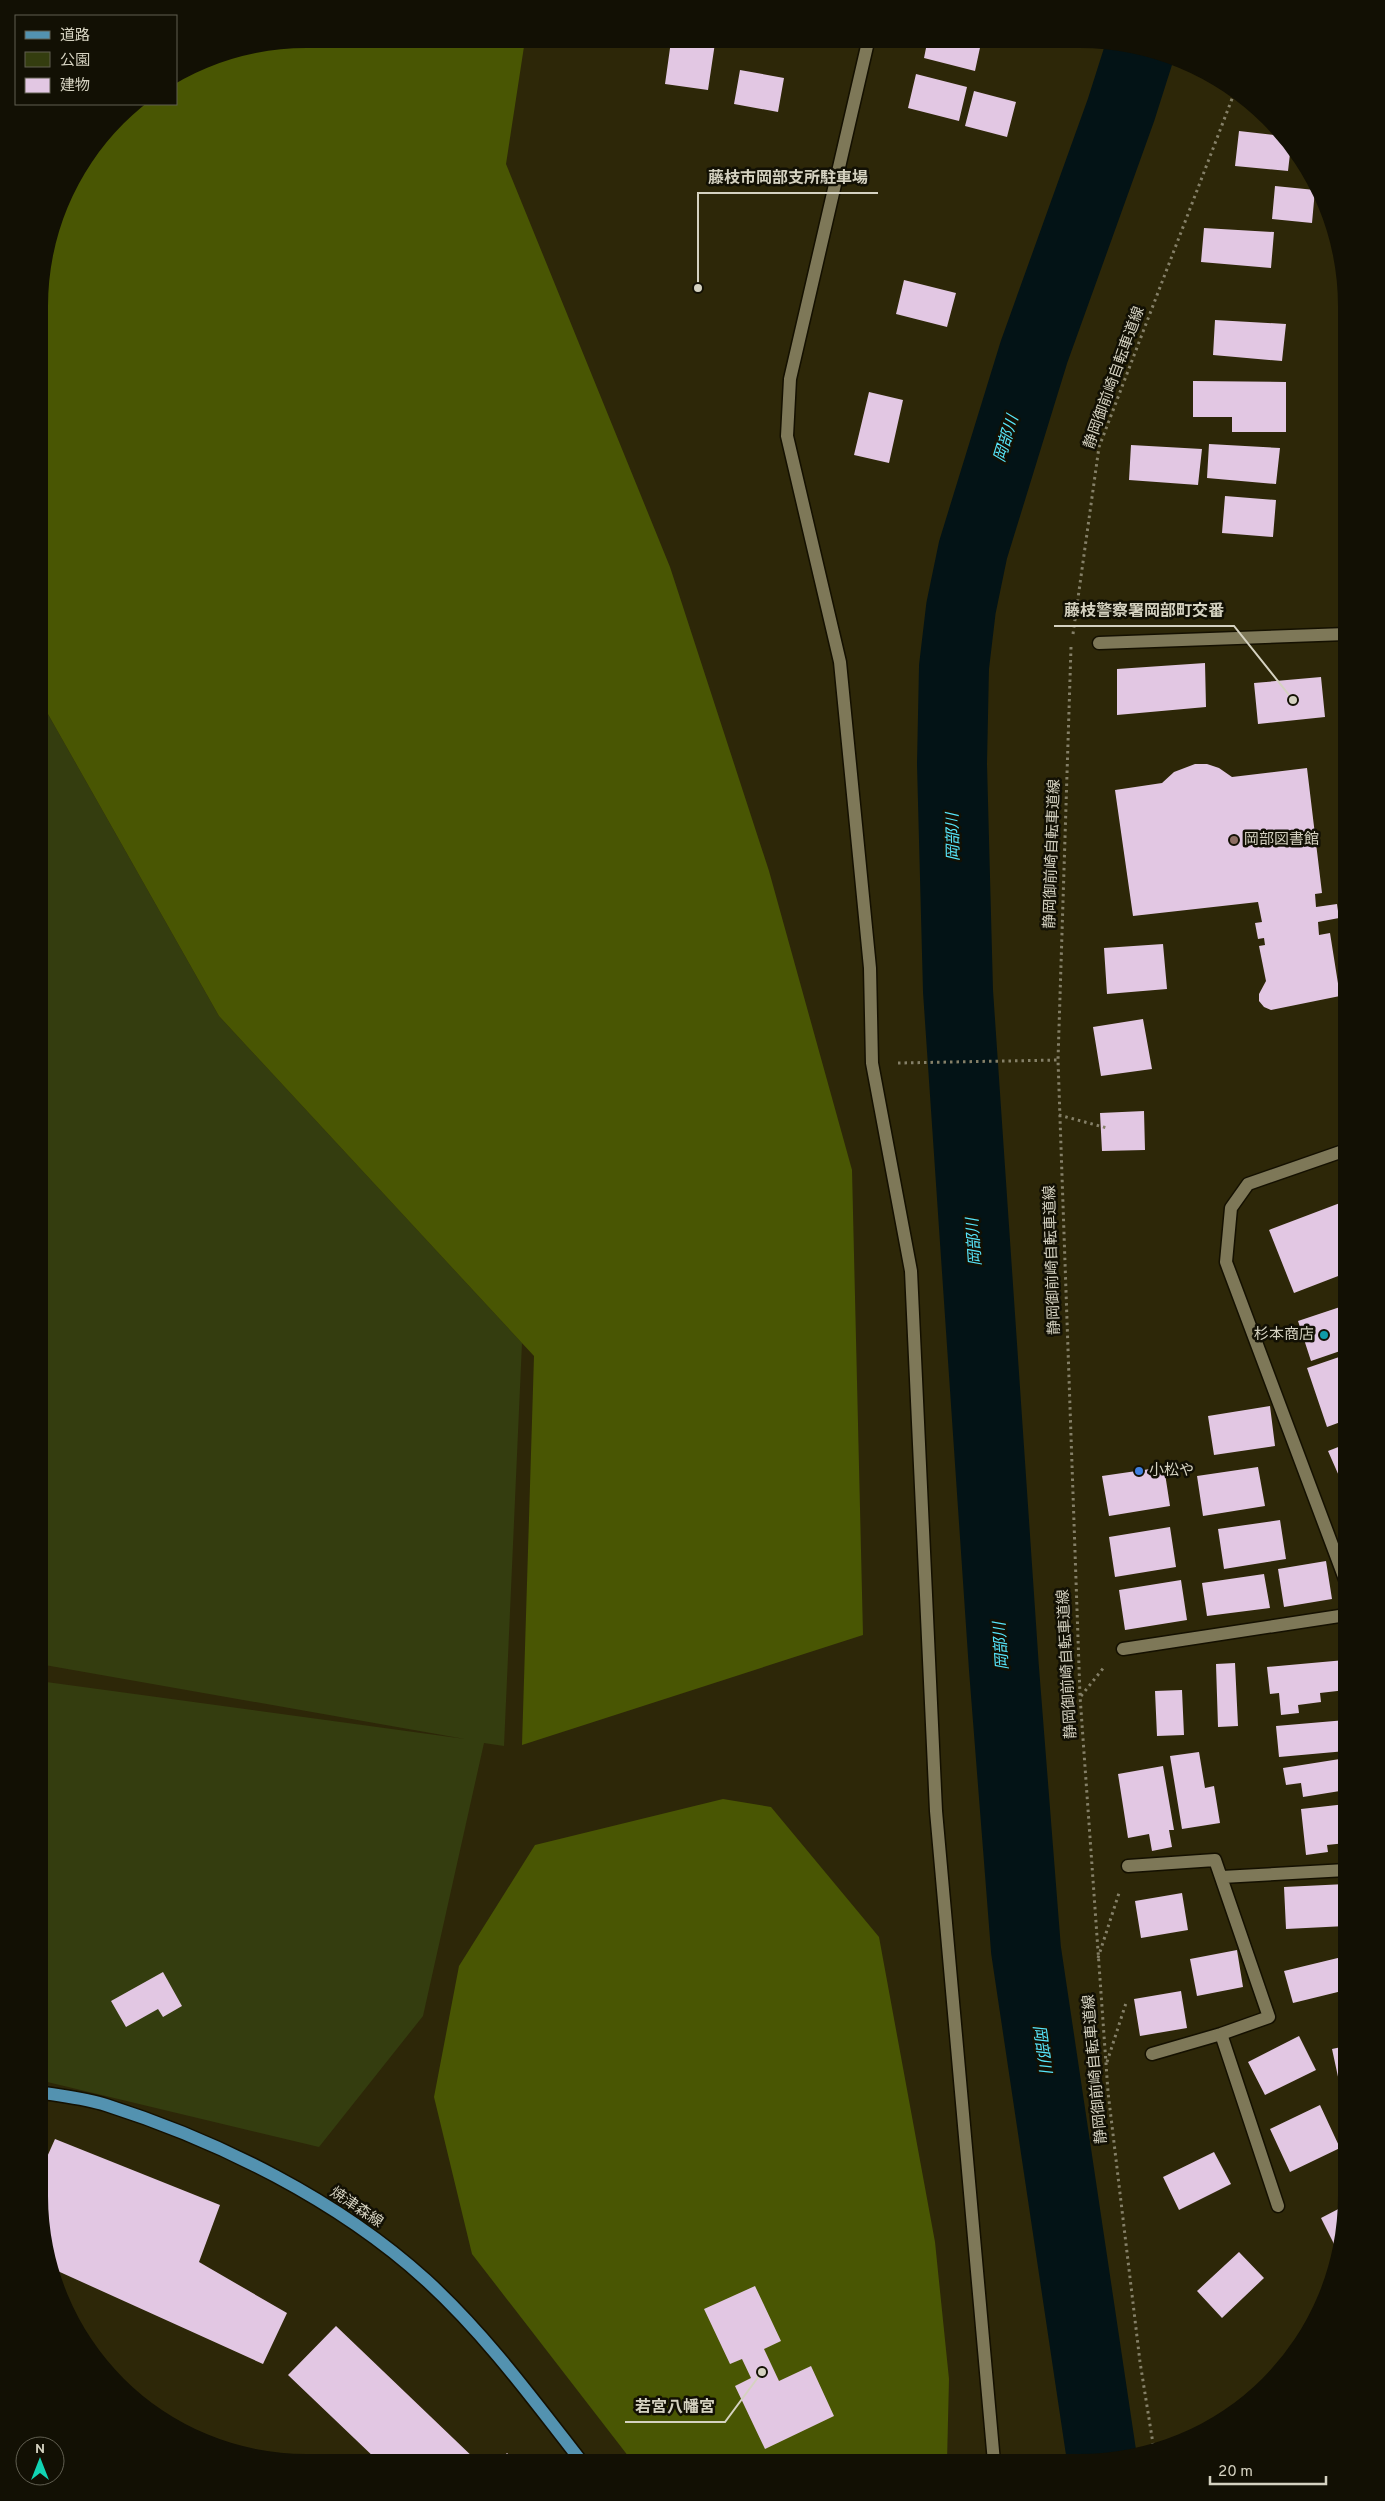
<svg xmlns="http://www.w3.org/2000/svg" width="1385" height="2501" font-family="Overpass,'Noto Sans JP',sans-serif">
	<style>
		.green { fill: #343d0f }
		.forest { fill: #495603 }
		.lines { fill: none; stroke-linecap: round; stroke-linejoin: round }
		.river { stroke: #031316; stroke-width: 70 }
		.building { fill: #e2c7e3 }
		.minor-casing { stroke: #141000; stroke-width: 15 }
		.primary-casing { stroke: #141000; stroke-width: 15 }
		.path { stroke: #858068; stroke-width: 3; stroke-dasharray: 2.5 4; stroke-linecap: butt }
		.minor { stroke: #7e7858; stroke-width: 12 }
		.primary { stroke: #5392b0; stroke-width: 12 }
		.education-dot { fill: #8d6e63; stroke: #121004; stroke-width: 2 }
		.culture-dot { fill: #0f9aa8; stroke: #121004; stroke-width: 2 }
		.shop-dot { fill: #3f7fe0; stroke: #121004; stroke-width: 2 }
		.labels { text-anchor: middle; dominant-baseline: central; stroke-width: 5; stroke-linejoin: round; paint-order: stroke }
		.street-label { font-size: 15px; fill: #d5d2c1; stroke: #121004 }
		.poi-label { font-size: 15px; fill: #d5d2c1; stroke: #121004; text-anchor: start }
		.water-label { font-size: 16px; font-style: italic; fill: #57e6fb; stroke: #121004 }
		.leader { fill: none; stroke: #d5d2c1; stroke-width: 2 }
		.callout-dot { fill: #d5d2c1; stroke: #121004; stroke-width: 2 }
		.callout-label { font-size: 16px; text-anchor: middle; font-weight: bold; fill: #d5d2c1; stroke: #121004; stroke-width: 5; stroke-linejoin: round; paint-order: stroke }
	</style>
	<rect width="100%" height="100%" fill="#2d2708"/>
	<path class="green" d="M40,700L219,1016L522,1343L504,1746L484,1743L423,2016L319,2147L39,2080V1681L465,1739L39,1664Z"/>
	<path class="forest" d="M306,39L525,40L506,164L670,567L769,871L852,1170L863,1635L522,1745L534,1356L219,1016L40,700L41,271L66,187L129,105L176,104V76L204,59Z
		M723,1799L771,1807L879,1937L935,2242L949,2379L947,2462L632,2461L472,2254L434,2097L459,1966L535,1845Z"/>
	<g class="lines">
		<path class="river" d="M1102,2459L1026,1950L1004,1669L958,991L952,764L954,667L961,608L973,550L1034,352L1121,110L1141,47"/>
	</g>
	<path class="building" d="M671,41L715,43L708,90L665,84Z
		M927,43H981L975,71L924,58Z
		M740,70L784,78L778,112L734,104Z
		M916,74L967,87L959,121L908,108Z
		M974,91L1016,102L1007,137L965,126Z
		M1239,131L1282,136L1291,145L1288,171L1235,166Z
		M1275,186L1315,190L1312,223L1272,219Z
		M1204,228L1274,232L1271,268L1201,262Z
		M904,280L956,293L947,327L896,314Z
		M1215,320L1286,324L1282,361L1213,355Z
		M1193,381L1286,382V432H1232V417H1193Z
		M869,392L903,400L889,463L854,455Z
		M1209,444L1280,448L1276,484L1207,478Z
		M1131,445L1202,449L1198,485L1129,480Z
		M1225,496L1276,500L1273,537L1222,533Z
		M1205,663L1206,707L1117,715V669Z
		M1321,677L1325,717L1258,724L1254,683Z
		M1195,764H1207L1219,768L1232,777L1307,768L1322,893L1315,894L1316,907L1337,904L1339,918L1318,922L1319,935L1330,933L1340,996L1271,1010L1264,1007L1259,1001V994L1266,981L1259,946L1265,945L1264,938L1258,939L1255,923L1262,922L1258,902L1133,916L1115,790L1162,783L1174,772Z
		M1163,944L1167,989L1107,994L1104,948Z
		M1143,1019L1152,1069L1101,1076L1093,1027Z
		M1144,1111L1145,1150L1102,1151L1100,1113Z
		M1340,1203L1346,1205V1273L1294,1293L1269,1230Z
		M1346,1305V1349L1311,1361L1298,1321Z
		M1345,1355L1346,1420L1327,1427L1307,1368Z
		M1270,1406L1275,1446L1214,1455L1208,1416Z
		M1346,1444V1492L1328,1451Z
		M1164,1467L1170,1506L1109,1516L1102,1476Z
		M1258,1467L1265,1506L1203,1516L1197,1476Z
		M1280,1520L1286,1559L1224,1569L1218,1529Z
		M1170,1527L1176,1567L1115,1577L1109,1537Z
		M1326,1561L1332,1599L1284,1607L1278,1569Z
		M1264,1574L1270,1608L1207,1616L1202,1583Z
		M1181,1580L1187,1620L1125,1630L1119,1590Z
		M1345,1660L1346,1690L1320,1693L1321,1702L1298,1705L1299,1713L1281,1715L1279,1693L1270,1694L1267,1667Z
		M1235,1663L1238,1726L1218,1727L1216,1664Z
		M1182,1690L1184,1735L1157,1736L1155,1691Z
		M1346,1720V1751L1279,1757L1276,1726Z
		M1199,1752L1205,1788L1214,1786L1220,1823L1182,1829L1170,1756Z
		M1346,1758V1790L1303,1797L1301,1783L1286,1785L1283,1768Z
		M1163,1766L1174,1830H1169L1172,1847L1152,1851L1149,1834L1128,1838L1118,1774Z
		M1346,1804V1843L1327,1845L1328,1852L1306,1855L1301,1809Z
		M1346,1884V1926L1286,1929L1284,1887Z
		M1182,1893L1188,1930L1141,1938L1135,1901Z
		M1237,1950L1243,1987L1197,1996L1190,1959Z
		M1346,1956V1990L1293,2003L1284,1971Z
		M163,1972L182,2006L163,2017L158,2009L126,2027L111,2001Z
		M1181,1991L1187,2028L1140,2036L1134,1999Z
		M1299,2036L1316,2070L1265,2095L1248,2062Z
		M1346,2046V2084L1340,2086L1332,2049Z
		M1320,2105L1340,2148L1290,2172L1270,2129Z
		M55,2139L220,2205L199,2262L287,2313L263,2364L51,2268L39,2196V2175Z
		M1214,2152L1231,2184L1179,2210L1163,2177Z
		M1346,2205V2213L1337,2250L1321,2218Z
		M1239,2252L1264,2278L1222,2318L1197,2291Z
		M755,2286L781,2341L764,2349L779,2381L811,2366L834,2416L765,2449L735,2386L751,2378L742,2359L730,2364L704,2309Z
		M336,2326L477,2461L377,2460L288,2375Z
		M507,2453L516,2461H499Z"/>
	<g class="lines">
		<defs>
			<path id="minor" d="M868,42L790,379L787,436L840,662L870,968L872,1063L911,1271L936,1811L994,2462
				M1099,643L1346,634
				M1346,1582L1226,1262L1231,1208L1248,1184L1346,1150
				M1123,1649L1346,1615
				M1128,1866L1215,1860L1269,2017L1221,2034L1152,2054
				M1222,1877L1346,1870
				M1221,2034L1278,2206"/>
			<path id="primary" d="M39,2092C61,2096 85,2098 106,2105C219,2141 338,2200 426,2280C485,2334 532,2398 581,2461"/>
		</defs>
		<use href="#minor" class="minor-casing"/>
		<use href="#primary" class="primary-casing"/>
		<path class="path" d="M1073,634L1099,447L1235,91
			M1071,647L1058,1060L1080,1696L1108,2092L1140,2362L1154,2450
			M898,1063L1058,1060
			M1059,1115L1107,1128
			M1081,1696L1105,1666
			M1098,1958L1120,1890
			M1107,2062L1126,2003"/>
		<use href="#minor" class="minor"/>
		<use href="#primary" class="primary"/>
	</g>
	<circle class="education-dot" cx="1234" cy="840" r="5"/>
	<circle class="culture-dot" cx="1324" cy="1335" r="5"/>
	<circle class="shop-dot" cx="1139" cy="1471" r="5"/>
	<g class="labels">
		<g class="street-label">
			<text transform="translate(1115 378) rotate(-70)">静岡御前崎自転車道線</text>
			<text transform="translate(1053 854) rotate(-88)">静岡御前崎自転車道線</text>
			<text transform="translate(1053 1260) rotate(-92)">静岡御前崎自転車道線</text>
			<text transform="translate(1068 1664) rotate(-93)">静岡御前崎自転車道線</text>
			<text transform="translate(1096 2069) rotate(-95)">静岡御前崎自転車道線</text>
			<text transform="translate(356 2208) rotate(34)">焼津森線</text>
		</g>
		<g class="poi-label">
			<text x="1244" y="840">岡部図書館</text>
			<text x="1314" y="1335" text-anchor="end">杉本商店</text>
			<text x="1149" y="1471">小松や</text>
		</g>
		<g class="water-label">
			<text transform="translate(1007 439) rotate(-73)">岡部川</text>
			<text transform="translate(954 837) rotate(-91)">岡部川</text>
			<text transform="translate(975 1242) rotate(-94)">岡部川</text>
			<text transform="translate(1002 1646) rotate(-94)">岡部川</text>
			<text transform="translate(1041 2049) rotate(82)">岡部川</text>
		</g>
	</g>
	<path d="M0 0H1385V2501H0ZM306 48H1080A258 258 0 0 1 1338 306V2196A258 258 0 0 1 1080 2454H306A258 258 0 0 1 48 2196V306A258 258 0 0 1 306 48Z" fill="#121004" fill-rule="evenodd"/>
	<path class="leader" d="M698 288L698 193H878M1293 700L1234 626H1054M762 2372L725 2422H625"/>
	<g class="callout-dot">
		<circle cx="698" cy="288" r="5"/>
		<circle cx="1293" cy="700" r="5"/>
		<circle cx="762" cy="2372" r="5"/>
	</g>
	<g class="callout-label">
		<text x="788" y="183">藤枝市岡部支所駐車場</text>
		<text x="1144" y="616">藤枝警察署岡部町交番</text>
		<text x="675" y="2412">若宮八幡宮</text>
	</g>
	<rect x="15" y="15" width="162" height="90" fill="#121004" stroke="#605e50"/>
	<rect x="25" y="31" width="25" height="8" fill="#5392b0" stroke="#605e50"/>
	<text x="60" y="40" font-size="15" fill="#d5d2c1">道路</text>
	<rect x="25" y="52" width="25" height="15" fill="#343d0f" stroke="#605e50"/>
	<text x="60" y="65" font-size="15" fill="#d5d2c1">公園</text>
	<rect x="25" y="78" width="25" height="15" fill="#e2c7e3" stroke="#605e50"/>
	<text x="60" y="90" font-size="15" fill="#d5d2c1">建物</text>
	<g transform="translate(40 2461)"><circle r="24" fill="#121004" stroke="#605e50"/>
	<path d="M0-4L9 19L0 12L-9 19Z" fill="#11d5b4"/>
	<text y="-8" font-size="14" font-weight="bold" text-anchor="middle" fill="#d5d2c1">N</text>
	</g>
	<path d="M1210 2476v8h116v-8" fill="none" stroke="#d5d2c1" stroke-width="2.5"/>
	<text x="1218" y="2476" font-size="15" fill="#d5d2c1" stroke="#121004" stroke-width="4" paint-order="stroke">20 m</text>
</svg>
